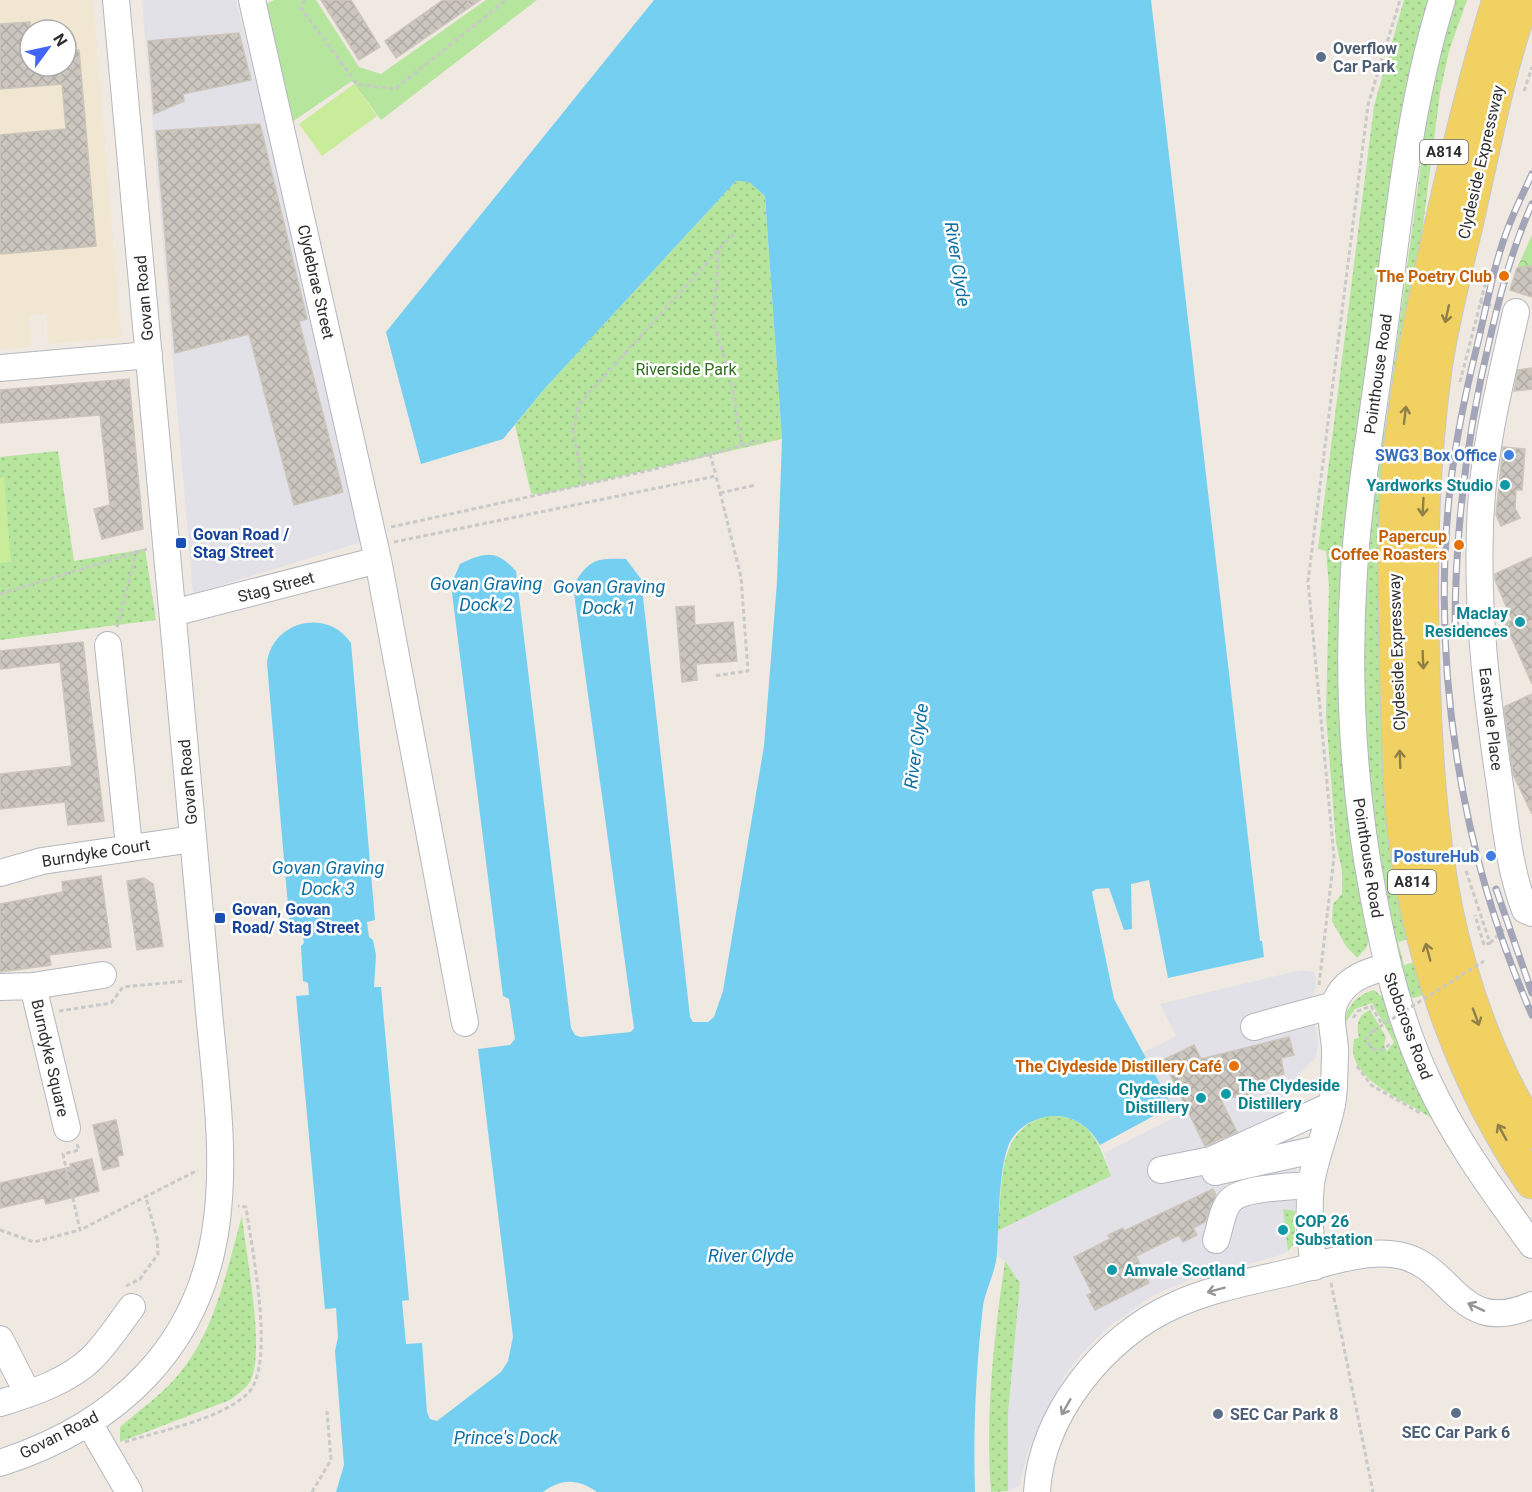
<svg xmlns="http://www.w3.org/2000/svg" width="1532" height="1492" font-family="Roboto,sans-serif">
	<style>
		.industrial { fill: #e3e1e8 }
		.education { fill: #f0e6d1; fill-rule: evenodd }
		.grass { fill: url(#grass-dots) }
		.forest { fill: url(#forest-crowns) }
		.garden { fill: #b6e59e }
		.pitch { fill: #c9ec9a }
		.water { fill: #75cff0 }
		.building { fill: url(#building-cross-hatch); stroke: #cbc5ba; stroke-width: 1.5 }
		.lines { fill: none; stroke-linecap: round; stroke-linejoin: round }
		.minor-casing { stroke: #b4b7c1; stroke-width: 28 }
		.major-casing { stroke: #c9c9c9; stroke-width: 35 }
		.path { stroke: #c9c9c9; stroke-width: 3; stroke-dasharray: 4.5 3; stroke-linecap: butt }
		.minor { stroke: #fff; stroke-width: 26 }
		.major { stroke: #f2d163; stroke-width: 33 }
		.rail-casing { stroke: #a3a6b8; stroke-width: 7 }
		.rail { stroke: #fff; stroke-width: 4.5; stroke-dasharray: 14; stroke-linecap: butt }
		.path-bridge { stroke: #c9c9c9; stroke-width: 3; stroke-dasharray: 4.5 3; stroke-linecap: butt }
		.oneway { stroke: #908048 }
		.oneway2 { stroke: #969696 }
		.service-dot { fill: #5c6f8a; stroke: #fff; stroke-width: 2 }
		.food-dot { fill: #e8710a; stroke: #fff; stroke-width: 2 }
		.shop-dot { fill: #3f7fe0; stroke: #fff; stroke-width: 2 }
		.culture-dot { fill: #0f9aa8; stroke: #fff; stroke-width: 2 }
		.transit-dot { fill: #1a4fb4; stroke: #fff; stroke-width: 2 }
		.labels { text-anchor: middle; dominant-baseline: central; stroke-width: 5; stroke-linejoin: round; paint-order: stroke }
		.shield { fill: #fff; stroke: #6d6d6d; stroke-width: 1.5 }
		.shield-label { font-size: 15px; font-weight: bold; fill: #2e2e2e }
		.service-label { font-size: 16px; font-weight: bold; fill: #4e5e75; stroke: #fff; text-anchor: start }
		.street-label { font-size: 16px; fill: #2e2e2e; stroke: #fff }
		.food-label { font-size: 16px; font-weight: bold; fill: #c56008; stroke: #fff; text-anchor: end }
		.park-label { font-size: 16px; fill: #2c6e1b; stroke: #fff }
		.shop-label { font-size: 16px; font-weight: bold; fill: #366cbe; stroke: #fff; text-anchor: end }
		.culture-label { font-size: 16px; font-weight: bold; fill: #0d838f; stroke: #fff; text-anchor: end }
		.transit-label { font-size: 16px; font-weight: bold; fill: #164399; stroke: #fff; text-anchor: start }
		.water-label { font-size: 18px; font-style: italic; fill: #0d6fa3; stroke: #fff }
	</style>
	<defs>
		<pattern id="grass-dots" width="8" height="8" patternUnits="userSpaceOnUse" patternTransform="scale(1.5)"><rect width="8" height="8" fill="#b6e59e"/><path d="M2 2h.1M6 6h.1" fill="none" stroke="#9dc588" stroke-width="1.8" stroke-linecap="round"/></pattern>
		<pattern id="forest-crowns" width="20" height="18" patternUnits="userSpaceOnUse" patternTransform="scale(1.5)"><rect width="20" height="18" fill="#b6e59e"/><path d="M2 6a3 3 0 1 1 6 0M12 15a3 3 0 1 1 6 0" fill="none" stroke="#9dc588"/></pattern>
		<pattern id="building-cross-hatch" width="8" height="8" patternUnits="userSpaceOnUse" patternTransform="scale(1.5)"><rect width="8" height="8" fill="#cbc7bf"/><path d="M0 0l8 8M0 8l8-8" fill="none" stroke="#afaba4"/></pattern>
	</defs>
	<rect width="100%" height="100%" fill="#efe9e1"/>
	<path class="industrial" d="M142,0H236L368,540L193,594Z
		M1301,970L1314,972L1316,980V988L1311,998L1318,1045L1316,1057L1291,1084L1279,1108L1296,1143L1295,1242L1288,1251L1275,1257L1196,1277L1152,1296L1107,1328L1077,1359L1063,1379L1029,1448L1019,1486L1008,1491V1413L1020,1283L1005,1261L997,1255V1231L1111,1176L1104,1153L1181,1114L1177,1104L1172,1106L1143,1053L1176,1036L1160,1004Z"/>
	<path class="education" d="M0,0H93L121,337L48,344L46,314L29,315L31,346L0,350ZM30,30H66V66H30Z"/>
	<path class="grass" d="M1404,0H1431L1352,501L1371,937L1366,948L1357,958L1346,946L1332,921L1333,904L1342,894V871L1336,842L1326,716L1329,586L1326,551L1318,549L1374,106Z
		M1452,0H1467L1449,51L1440,93L1421,241L1413,938L1398,942L1404,965L1419,961L1427,994L1414,998L1408,995L1379,871L1363,714V595L1379,436L1385,429L1424,142L1423,121Z
		M736,181L749,182L765,196L782,439L539,495L531,493L515,425L546,387Z
		M58,451L74,561L145,549L156,620L0,640V457Z
		M1374,990L1385,999L1438,1123C1415,1103 1351,1084 1353,1047C1353,1044 1354,1042 1354,1039L1359,1038C1356,1026 1357,1015 1370,1010L1386,1037L1384,1045L1387,1051L1394,1042L1372,1003L1355,1009L1344,1025C1346,1007 1356,995 1374,990Z
		M1047,1116C1090,1114 1098,1141 1111,1176L997,1231C1004,1188 994,1130 1047,1116Z
		M1283,1209L1295,1211V1242L1288,1251Z
		M242,1216C246,1254 264,1344 252,1377C249,1387 239,1393 230,1400L120,1442V1427C136,1413 154,1400 169,1385C214,1340 225,1275 242,1216Z
		M1005,1261L1020,1283L1008,1413V1491L991,1492C985,1414 994,1338 1005,1261Z"/>
	<path class="forest" d="M1532,235V266L1517,268Z"/>
	<path class="garden" d="M274,0H316L359,67L381,74L486,0H537L381,120L352,81L289,124L260,7Z"/>
	<path class="pitch" d="M354,84L377,116L322,156L299,124Z
		M4,477L11,562L0,563V478Z"/>
	<path class="water" d="M654,0H1151L1260,941H1262L1264,957L1168,978L1149,880L1131,884L1132,929L1124,930L1109,888L1096,889L1092,892L1114,999L1172,1106L1100,1145C1091,1129 1077,1117 1057,1116C1039,1115 1020,1125 1011,1140C998,1163 999,1225 997,1253C996,1271 986,1288 983,1306C976,1368 973,1430 975,1492H597C578,1479 562,1478 543,1492H336L344,1465L335,1351L338,1337L336,1308L325,1309L296,996L309,995L308,983L303,981L301,946L304,943L302,929H290L267,663C272,621 327,607 351,643L375,920L367,922L369,937L373,940L376,955L374,987H381L409,1300L402,1301L406,1344L422,1343L427,1412L430,1419L437,1421L501,1372L508,1361L513,1337L478,1049L510,1045L515,1039L509,999L503,996L451,585L460,564C485,552 496,549 516,571L571,1028L575,1035L581,1037L631,1032L634,1028L573,586C589,559 596,558 626,559L641,579L690,1017L693,1022H708L714,1017L723,991L764,746L777,582L782,439L765,196L749,182L736,181L546,387L503,439L421,464L386,332Z"/>
	<path class="building" d="M321,0H351L380,47L359,60Z
		M443,0H480L396,58L385,41Z
		M30,22V66H66V51L79,50L96,246L0,254V135L66,129L62,84L0,89V24Z
		M239,33L251,80L183,94L184,101L154,114L148,41Z
		M260,124L307,319L299,321L343,492L294,505L249,334L175,353L156,131Z
		M1532,266V297L1510,290L1517,268Z
		M1532,368V389L1514,391L1518,370Z
		M129,379L143,529L102,539L94,509L110,505L100,415L0,423V390Z
		M1503,447L1525,449L1522,490H1516L1515,508L1520,518L1501,526L1496,515Z
		M1532,557V684L1505,623L1512,620L1495,580V574Z
		M694,606L695,625L733,622L737,661L696,664L697,680L682,682L676,607Z
		M83,642L104,821L68,825L65,802L0,809V774L72,766L60,662L0,669V651Z
		M1532,694V814L1513,774L1504,707Z
		M101,876L111,947L49,955L51,965L0,972V904L63,892L62,882Z
		M144,878L153,884L163,946L137,950L127,881Z
		M1289,1037L1294,1055L1281,1058L1284,1074L1261,1080L1263,1091L1221,1100L1237,1132L1205,1146L1163,1060L1194,1045L1201,1059Z
		M116,1120L123,1155L117,1156L119,1166L103,1170L93,1125Z
		M92,1159L99,1191L46,1204L44,1198L0,1208V1183L71,1167L70,1164Z
		M1213,1189L1216,1195L1205,1222L1193,1228L1197,1235L1183,1242L1179,1235L1136,1256L1149,1283L1095,1310L1087,1295L1092,1293L1074,1257L1110,1239L1108,1235L1123,1228L1124,1231Z"/>
	<g class="lines">
		<defs>
			<path id="minor" d="M252,0L378,560L465,1023
				M1442,0C1408,110 1398,225 1383,339C1373,416 1359,493 1354,571C1347,679 1353,788 1373,894C1385,958 1400,1022 1428,1081C1455,1140 1494,1192 1532,1245
				M1516,312C1500,383 1482,454 1480,527C1477,609 1486,691 1498,772C1505,818 1508,866 1525,910L1532,913
				M0,368L149,355
				M173,613L378,560
				M108,645L129,846
				M0,873L42,861L193,839
				M33,986L103,975
				M0,987L33,986L67,1128
				M1254,1027L1334,1005
				M1161,1170L1211,1160L1332,1105
				M1215,1172L1318,1149
				M1216,1240C1220,1228 1222,1210 1230,1201C1241,1188 1294,1186 1311,1185
				M1314,1267C1310,1239 1308,1212 1311,1184C1315,1156 1327,1131 1332,1104C1335,1090 1334,1073 1335,1058C1337,1037 1325,1017 1338,996C1349,977 1368,972 1388,966
				M0,1339L28,1394
				M0,1403C30,1394 69,1381 92,1358C107,1343 119,1324 132,1307
				M89,1423L129,1492
				M0,1463C118,1425 202,1346 217,1219C226,1147 214,1072 208,1000L116,0
				M1037,1492C1041,1415 1104,1337 1173,1306C1212,1288 1254,1281 1295,1271C1327,1263 1365,1249 1398,1255C1453,1264 1458,1338 1532,1305"/>
			<path id="major" d="M1499,0C1476,74 1458,150 1441,226C1424,303 1407,381 1399,461C1393,536 1395,611 1397,687C1399,742 1399,798 1407,852C1424,968 1465,1085 1532,1182
				M1523,0C1500,64 1487,132 1472,198C1460,255 1443,312 1435,369C1421,472 1420,569 1423,672C1428,837 1443,988 1532,1132"/>
		</defs>
		<use href="#minor" class="minor-casing"/>
		<use href="#major" class="major-casing"/>
		<path class="path" d="M304,0L301,8L357,84L395,89L506,0
			M1524,91L1532,67
			M719,250L713,322L730,375L742,446
			M1480,302L1497,307
			M1460,382L1486,281L1483,266
			M710,454L716,475
			M584,485L573,431L579,404L733,234
			M720,493L756,485
			M391,527L651,470L763,440
			M394,542L716,476L741,577L748,671L713,676
			M0,594L147,549
			M117,627L137,550
			M1466,871L1490,943L1484,945L1475,915
			M1490,943L1510,923
			M1319,985L1334,857L1308,581L1368,105L1400,0
			M59,1011L111,1003L123,987L185,981
			M1353,1018L1358,1011L1371,1006L1382,1024
			M1373,1031L1366,1039L1372,1049L1382,1050L1390,1044
			M1357,1066L1371,1085L1420,1113
			M77,1144L79,1150L63,1154L80,1230L198,1170
			M0,1230L34,1242L80,1230
			M1331,1283L1373,1492
			M126,1286L140,1279L158,1254L157,1238L146,1198
			M125,1442C162,1430 219,1420 247,1394C277,1368 251,1245 246,1207L238,1206
			M312,1492L331,1460L327,1411"/>
		<use href="#minor" class="minor"/>
		<use href="#major" class="major"/>
		<defs>
			<path id="rail" d="M1532,174C1524,192 1515,209 1508,228C1494,264 1487,304 1478,342C1466,390 1456,438 1450,488C1431,666 1460,852 1532,1015
				M1455,629C1455,528 1467,432 1491,334C1501,290 1513,246 1532,204
				M1496,889L1532,993"/>
		</defs>
		<use href="#rail" class="rail-casing"/>
		<use href="#rail" class="rail"/>
		<path class="path-bridge" d="M1373,1031L1484,961"/>
	</g>
	<defs><path id="oneway-shaft" d="M-6 0H5M1.5-3L5.5 0L1.5 3" fill="none" stroke-width="1.6" stroke-linecap="round" stroke-linejoin="round" transform="scale(1.5)"/></defs>
	<g class="oneway">
		<use href="#oneway-shaft" transform="translate(1447 314) rotate(102)"/>
		<use href="#oneway-shaft" transform="translate(1405 415) rotate(-83)"/>
		<use href="#oneway-shaft" transform="translate(1423 507) rotate(93)"/>
		<use href="#oneway-shaft" transform="translate(1423 660) rotate(88)"/>
		<use href="#oneway-shaft" transform="translate(1400 759) rotate(-92)"/>
		<use href="#oneway-shaft" transform="translate(1428 952) rotate(-105)"/>
		<use href="#oneway-shaft" transform="translate(1476 1017) rotate(70)"/>
		<use href="#oneway-shaft" transform="translate(1502 1132) rotate(-119)"/>
	</g>
	<g class="oneway2">
		<use href="#oneway-shaft" transform="translate(1216 1290) rotate(165)"/>
		<use href="#oneway-shaft" transform="translate(1476 1307) rotate(-155)"/>
		<use href="#oneway-shaft" transform="translate(1066 1407) rotate(120)"/>
	</g>
	<g class="service-dot">
		<circle cx="1321" cy="57" r="6"/>
		<circle cx="1456" cy="1413" r="6"/>
		<circle cx="1218" cy="1414" r="6"/>
	</g>
	<g class="food-dot">
		<circle cx="1504" cy="276" r="6"/>
		<circle cx="1459" cy="545" r="6"/>
		<circle cx="1234" cy="1066" r="6"/>
	</g>
	<g class="shop-dot">
		<circle cx="1509" cy="455" r="6"/>
		<circle cx="1491" cy="856" r="6"/>
	</g>
	<g class="culture-dot">
		<circle cx="1505" cy="485" r="6"/>
		<circle cx="1520" cy="622" r="6"/>
		<circle cx="1226" cy="1094" r="6"/>
		<circle cx="1201" cy="1098" r="6"/>
		<circle cx="1283" cy="1230" r="6"/>
		<circle cx="1112" cy="1270" r="6"/>
	</g>
	<g class="transit-dot">
		<rect x="175" y="537" width="12" height="12" rx="3"/>
		<rect x="214" y="912" width="12" height="12" rx="3"/>
	</g>
	<g class="labels">
		<g class="shield">
			<rect x="1420" y="140" width="48" height="24" rx="4.5"/>
			<rect x="1388" y="870" width="48" height="24" rx="4.5"/>
		</g>
		<g class="shield-label">
			<text x="1444" y="152">A814</text>
			<text x="1412" y="882">A814</text>
		</g>
		<g class="service-label">
			<text x="1333" y="48">Overflow<tspan x="1333" dy="18">Car Park</tspan></text>
			<text x="1230" y="1414">SEC Car Park 8</text>
			<text x="1456" y="1432" text-anchor="middle">SEC Car Park 6</text>
		</g>
		<g class="street-label">
			<text transform="translate(1481 162) rotate(-77)">Clydeside Expressway</text>
			<text transform="translate(316 282) rotate(77)">Clydebrae Street</text>
			<text transform="translate(144 298) rotate(-95)">Govan Road</text>
			<text transform="translate(1378 374) rotate(-82)">Pointhouse Road</text>
			<text transform="translate(276 587) rotate(-15)">Stag Street</text>
			<text transform="translate(1397 652) rotate(-92)">Clydeside Expressway</text>
			<text transform="translate(1491 719) rotate(83)">Eastvale Place</text>
			<text transform="translate(188 782) rotate(-95)">Govan Road</text>
			<text transform="translate(96 853) rotate(-9)">Burndyke Court</text>
			<text transform="translate(1368 858) rotate(81)">Pointhouse Road</text>
			<text transform="translate(1408 1026) rotate(70)">Stobcross Road</text>
			<text transform="translate(50 1058) rotate(77)">Burndyke Square</text>
			<text transform="translate(59 1435) rotate(-27)">Govan Road</text>
		</g>
		<g class="food-label">
			<text x="1492" y="276">The Poetry Club</text>
			<text x="1447" y="536">Papercup<tspan x="1447" dy="18">Coffee Roasters</tspan></text>
			<text x="1222" y="1066">The Clydeside Distillery Café</text>
		</g>
		<g class="park-label">
			<text x="686" y="369">Riverside Park</text>
		</g>
		<g class="shop-label">
			<text x="1497" y="455">SWG3 Box Office</text>
			<text x="1479" y="856">PostureHub</text>
		</g>
		<g class="culture-label">
			<text x="1493" y="485">Yardworks Studio</text>
			<text x="1508" y="613">Maclay<tspan x="1508" dy="18">Residences</tspan></text>
			<text x="1238" y="1085" text-anchor="start">The Clydeside<tspan x="1238" dy="18">Distillery</tspan></text>
			<text x="1189" y="1089">Clydeside<tspan x="1189" dy="18">Distillery</tspan></text>
			<text x="1295" y="1221" text-anchor="start">COP 26<tspan x="1295" dy="18">Substation</tspan></text>
			<text x="1124" y="1270" text-anchor="start">Amvale Scotland</text>
		</g>
		<g class="transit-label">
			<text x="193" y="534">Govan Road /<tspan x="193" dy="18">Stag Street</tspan></text>
			<text x="232" y="909">Govan, Govan<tspan x="232" dy="18">Road/ Stag Street</tspan></text>
		</g>
		<g class="water-label">
			<text transform="translate(958 264) rotate(81)">River Clyde</text>
			<text x="486" y="583">Govan Graving<tspan x="486" dy="21">Dock 2</tspan></text>
			<text x="609" y="586">Govan Graving<tspan x="609" dy="21">Dock 1</tspan></text>
			<text transform="translate(916 746) rotate(-82)">River Clyde</text>
			<text x="328" y="867">Govan Graving<tspan x="328" dy="21">Dock 3</tspan></text>
			<text x="751" y="1255">River Clyde</text>
			<text x="506" y="1437">Prince's Dock</text>
		</g>
	</g>
	<g transform="translate(48 48) rotate(57)"><circle r="28" fill="#ffffff" stroke="#ababab" stroke-width="1.5"/>
	<path d="M0-4.5L10 22L0 15L-10 22Z" fill="#4264fb"/>
	<text y="-9" font-size="16" font-weight="bold" text-anchor="middle" fill="#2e2e2e">N</text>
	</g>
</svg>
